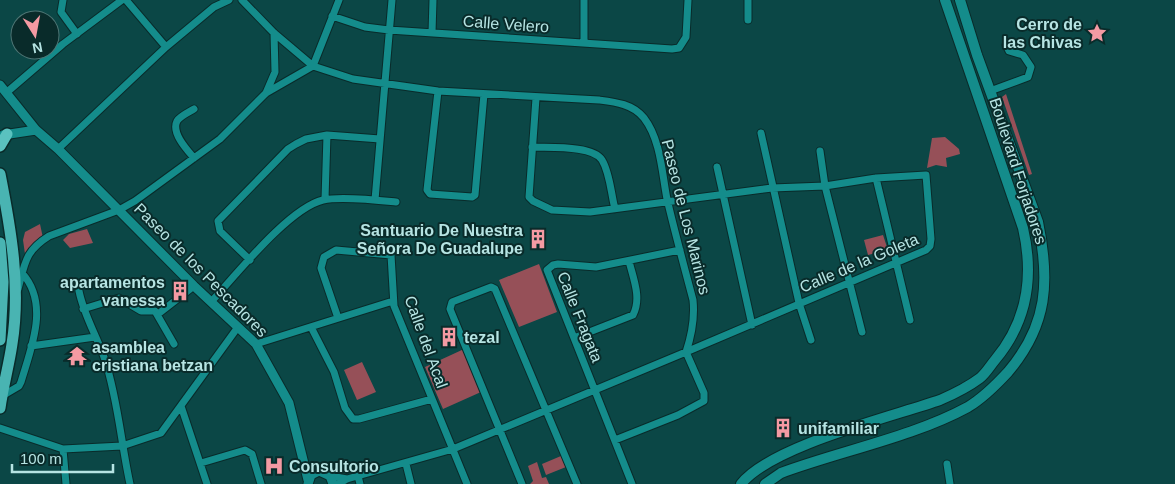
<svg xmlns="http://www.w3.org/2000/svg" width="1175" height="484" font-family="Arial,sans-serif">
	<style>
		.green { fill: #965058 }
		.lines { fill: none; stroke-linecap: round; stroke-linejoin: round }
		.minor-casing { stroke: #092b2a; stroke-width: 9 }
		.tertiary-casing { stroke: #092b2a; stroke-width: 11 }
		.secondary-casing { stroke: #092b2a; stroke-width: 12 }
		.primary-casing { stroke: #092b2a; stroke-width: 14 }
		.trunk-casing { stroke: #092b2a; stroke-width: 14 }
		.minor { stroke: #148c8b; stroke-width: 7 }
		.tertiary { stroke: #148c8b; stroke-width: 9 }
		.secondary { stroke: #148c8b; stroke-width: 10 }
		.primary { stroke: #49b4b2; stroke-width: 11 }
		.trunk { stroke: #5ac2bf; stroke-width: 11 }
		.labels { text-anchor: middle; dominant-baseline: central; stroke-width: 4; stroke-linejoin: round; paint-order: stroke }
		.street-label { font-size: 16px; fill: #b6e4e3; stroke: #092b2a }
		.poi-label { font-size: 16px; font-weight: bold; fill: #b6e4e3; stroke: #092b2a; text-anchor: start }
	</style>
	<rect width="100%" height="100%" fill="#0b4746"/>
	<path class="green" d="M1006,94L1032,174L1029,175L1002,97Z
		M945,137L959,149L960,154L946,158L947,167L936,165L927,168L932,138Z
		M40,224L43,238L25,254L23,240L25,232Z
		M87,229L93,243L70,248L63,240L69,234Z
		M883,235L888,250L868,255L864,240Z
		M539,264L557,312L519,327L499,280Z
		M464,349L481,392L443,409L425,367Z
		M362,362L376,392L357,400L344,370Z
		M561,456L566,467L546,475L542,464Z
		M537,462L542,478L546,477L549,484H530L533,481L528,466Z"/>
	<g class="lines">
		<defs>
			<path id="minor" d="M63,0L61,12L77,34
				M126,0L166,47
				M242,0L274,33L313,66L353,79L438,91L599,100C615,102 633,104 644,118C661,140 662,174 667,199C675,233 684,266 693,300C695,319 692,334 686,352L453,449L347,479L338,484
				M332,16L365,27L389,30L672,49L679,48L686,37L688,0
				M748,20V0
				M432,33L433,0
				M584,43V0
				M313,66L339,0
				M438,91L427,190L430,194L472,197L475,195L484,94
				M990,91L1028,77L1031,67L1023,55L1009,51L1006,45
				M6,93L63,44L122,0
				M266,93L275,72L274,33
				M536,98L529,197L533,201L552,210L590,212L772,188L825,186L876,178L926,175L931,239L930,246L926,250L686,352L704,393V401L678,415L615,440
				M761,133L799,303L811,340
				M532,147C549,148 593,145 602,160C610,173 611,194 615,209
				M58,149L166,47L214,7L229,0
				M820,151L825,186L862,332
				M194,158C187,150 171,133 177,121C180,116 189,112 194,109
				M717,167L752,325
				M876,178L910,320
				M325,199L327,135
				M375,200L392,0
				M250,260L220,231L218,221L288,149L296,144L306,139L327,135L380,139
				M18,289C25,263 25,251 49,236L119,210L135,201L220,139L266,93L313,66
				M79,291C84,316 97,336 105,360C118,400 121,443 130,484
				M211,302C236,275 289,208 323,200C341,196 377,200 396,202
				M83,309L119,298L141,311H155L174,344
				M158,314L194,286
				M338,318L321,268L324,257L336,250L391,255L394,306L467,484
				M311,327L334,372L345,408L353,419H359L432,399
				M574,338L633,315C642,298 633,278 629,261
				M256,344L393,301
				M31,346L95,337
				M2,396L19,386L21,382C31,348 50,304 22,273
				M181,406L207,484
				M0,428L63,449L122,446L161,433L238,327
				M63,449L66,484
				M201,463L245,450L252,454L261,484
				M406,464L411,484
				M947,464L950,484
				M330,476L347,479
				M358,476L360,484
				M522,484L450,309L452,302L491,287L495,289L577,484
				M632,484L547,270L553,265L558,264L596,267L680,250"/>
			<path id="tertiary" d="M0,85L36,130L58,149L194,286L256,344L289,403L308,480
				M3,135L36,130
				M308,484L311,475L319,471L330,476L333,484"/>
			<path id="secondary" d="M741,484C771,446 891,417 940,400C954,394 968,387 980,378C986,373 990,366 995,360C1027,322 1034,276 1023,228L945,0
				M765,484L781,473C840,451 913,437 968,407C983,398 996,385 1008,372C1048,325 1050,281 1038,222L977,55L960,0"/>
			<path id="primary" d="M0,174C11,230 21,287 12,344C9,365 3,386 0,408
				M0,243L3,282L0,340"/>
			<path id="trunk" d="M0,146L7,134"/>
		</defs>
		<use href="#minor" class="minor-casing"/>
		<use href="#tertiary" class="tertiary-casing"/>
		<use href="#secondary" class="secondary-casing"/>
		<use href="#primary" class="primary-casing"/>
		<use href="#trunk" class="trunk-casing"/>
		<use href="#minor" class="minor"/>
		<use href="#tertiary" class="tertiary"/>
		<use href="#secondary" class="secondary"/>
		<use href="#primary" class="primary"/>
		<use href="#trunk" class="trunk"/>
	</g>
	<defs>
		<symbol id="sight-bare" viewBox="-9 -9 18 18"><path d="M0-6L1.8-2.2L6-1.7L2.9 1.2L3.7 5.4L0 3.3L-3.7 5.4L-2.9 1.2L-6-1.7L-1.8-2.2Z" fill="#f49aa3" stroke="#092b2a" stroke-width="2.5" paint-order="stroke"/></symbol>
		<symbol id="building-bare" viewBox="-9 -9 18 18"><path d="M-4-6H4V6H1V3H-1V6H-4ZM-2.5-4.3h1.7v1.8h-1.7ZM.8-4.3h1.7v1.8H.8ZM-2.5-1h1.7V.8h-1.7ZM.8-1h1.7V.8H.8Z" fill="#f49aa3" stroke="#092b2a" stroke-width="2.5" paint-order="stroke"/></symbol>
		<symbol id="temple-bare" viewBox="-9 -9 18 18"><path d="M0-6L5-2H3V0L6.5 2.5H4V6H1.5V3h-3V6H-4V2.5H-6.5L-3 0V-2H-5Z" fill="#f49aa3" stroke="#092b2a" stroke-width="2.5" paint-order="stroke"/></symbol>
		<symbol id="hospital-bare" viewBox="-9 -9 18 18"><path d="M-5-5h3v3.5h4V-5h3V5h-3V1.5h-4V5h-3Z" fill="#f49aa3" stroke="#092b2a" stroke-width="2.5" paint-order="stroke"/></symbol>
	</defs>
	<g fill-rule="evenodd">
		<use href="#sight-bare" x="1083" y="19" width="28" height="28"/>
		<use href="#building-bare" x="524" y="225" width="28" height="28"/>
		<use href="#building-bare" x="166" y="277" width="28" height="28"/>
		<use href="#building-bare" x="435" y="323" width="28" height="28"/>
		<use href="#temple-bare" x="63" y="342" width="28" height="28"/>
		<use href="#building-bare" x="769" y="414" width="28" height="28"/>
		<use href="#hospital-bare" x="260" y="452" width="28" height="28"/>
	</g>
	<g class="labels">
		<g class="street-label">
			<text transform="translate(506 24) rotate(4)">Calle Velero</text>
			<text transform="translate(1018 171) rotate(72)">Boulevard Forjadores</text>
			<text transform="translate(686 217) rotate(76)">Paseo de Los Marinos</text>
			<text transform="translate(859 263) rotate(-23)">Calle de la Goleta</text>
			<text transform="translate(201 270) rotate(45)">Paseo de los Pescadores</text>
			<text transform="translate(580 317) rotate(68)">Calle Fragata</text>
			<text transform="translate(426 342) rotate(70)">Calle del Acal</text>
		</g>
		<g class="poi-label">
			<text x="1082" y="24" text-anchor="end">Cerro de<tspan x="1082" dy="18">las Chivas</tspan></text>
			<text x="523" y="230" text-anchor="end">Santuario De Nuestra<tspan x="523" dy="18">Señora De Guadalupe</tspan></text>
			<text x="165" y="282" text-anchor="end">apartamentos<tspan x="165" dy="18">vanessa</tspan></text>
			<text x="464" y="337">tezal</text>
			<text x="92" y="347">asamblea<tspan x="92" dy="18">cristiana betzan</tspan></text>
			<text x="798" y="428">unifamiliar</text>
			<text x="289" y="466">Consultorio</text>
		</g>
	</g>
	<g transform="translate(35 35) rotate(169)"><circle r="24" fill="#092b2a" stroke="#4e7574"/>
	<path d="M0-4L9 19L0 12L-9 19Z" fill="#f49aa3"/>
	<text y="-8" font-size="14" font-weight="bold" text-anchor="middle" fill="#b6e4e3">N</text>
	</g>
	<path d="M12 464v8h101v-8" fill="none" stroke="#b6e4e3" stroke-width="2.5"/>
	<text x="20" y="464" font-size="15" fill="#b6e4e3" stroke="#092b2a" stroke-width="4" paint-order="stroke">100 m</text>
</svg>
